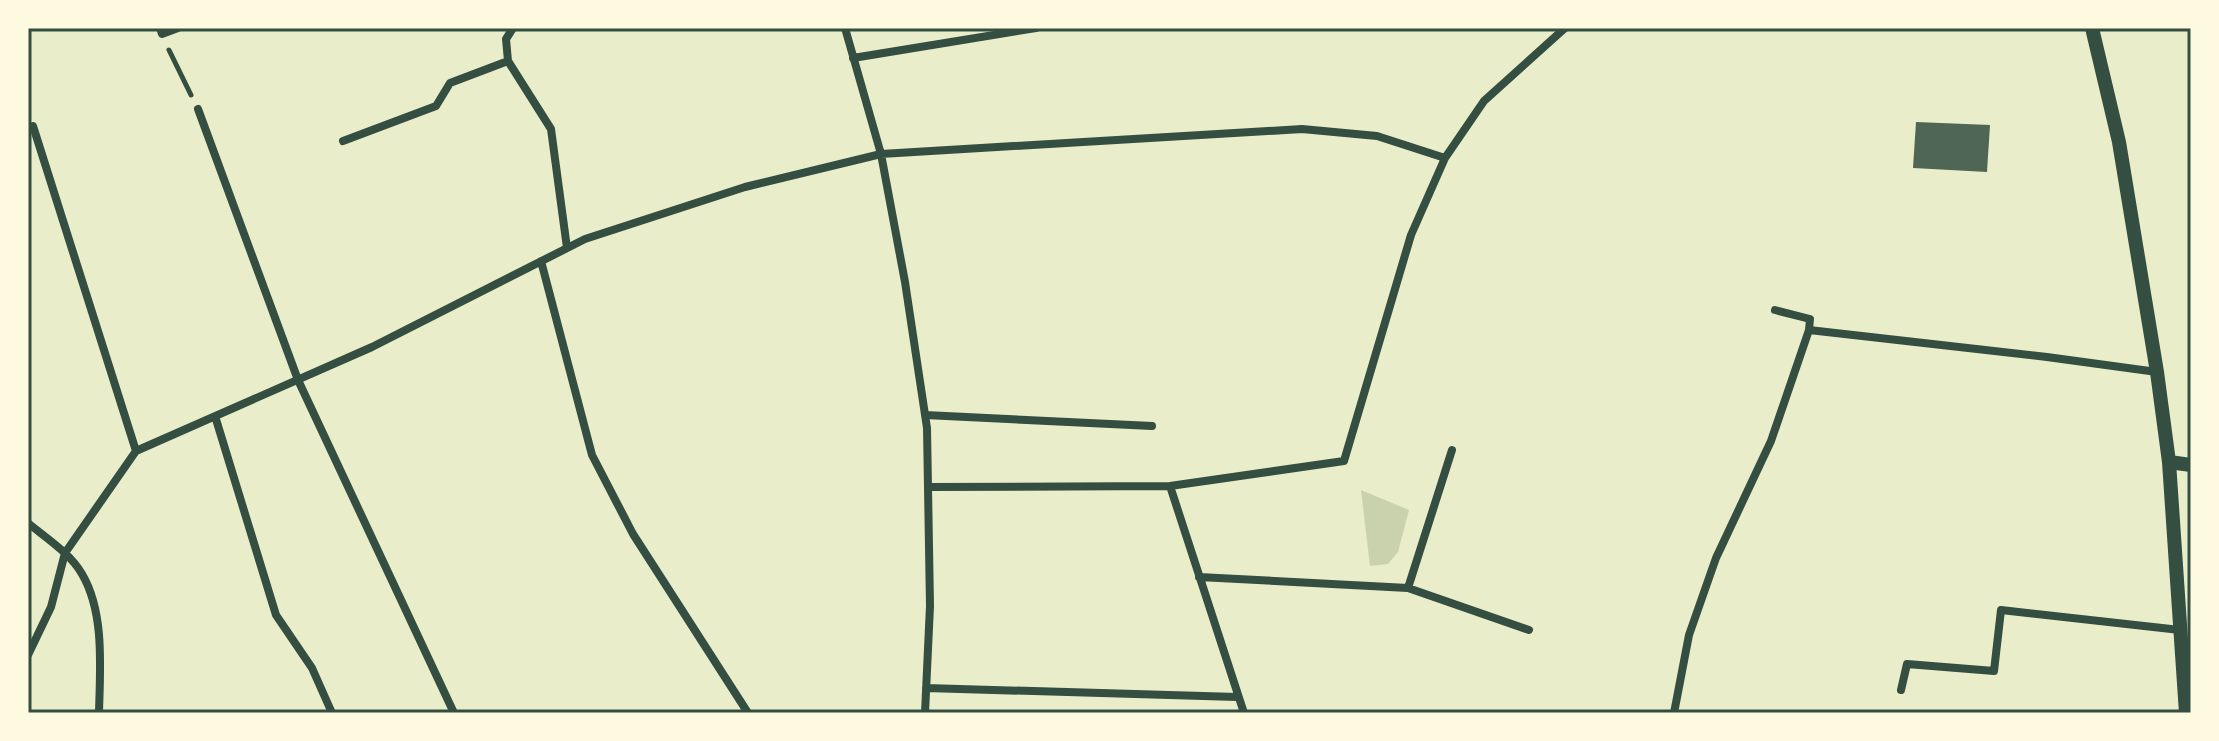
<svg xmlns="http://www.w3.org/2000/svg" width="2219" height="741" font-family="'Public Sans',sans-serif">
	<style>
		.green { fill: #cad2ad }
		.building { fill: #4f6655 }
		.lines { fill: none; stroke-linecap: round; stroke-linejoin: round }
		.path { stroke: #344e41; stroke-width: 5 }
		.minor { stroke: #344e41; stroke-width: 8 }
		.tertiary { stroke: #344e41; stroke-width: 14 }
		.neatline { fill: none; stroke: #344e41; stroke-width: 3 }
	</style>
	<rect width="100%" height="100%" fill="#e9edc9"/>
	<path class="green" d="M1361,490L1409,510L1398,552L1388,564L1370,566Z"/>
	<path class="building" d="M1916,122L1990,125L1987,172L1913,168Z"/>
	<g class="lines">
		<path class="path" d="M169,50L191,95"/>
		<path class="minor" d="M160,28L162,34L178,28
			M513,28L506,39L508,61L551,129L567,248
			M845,28L881,154L905,282L927,428L930,606L925,713
			M853,58L1036,28
			M198,109L298,380L454,713
			M33,126L136,451
			M343,141L436,106L450,83L508,61
			M541,261L592,455L633,534L748,713
			M1775,310L1810,319L1809,330
			M925,415L1152,426
			M215,416L276,615L312,668L332,713
			M1170,486L1244,713
			M928,487L1170,486L1344,461L1411,235L1445,158
			M28,523C46,538 70,553 82,574C105,613 100,669 99,713
			M1199,577L1408,588L1529,630
			M1408,588L1452,450
			M28,655L51,607L65,553L136,451L372,347L585,239L745,187L881,154L1302,129L1377,136L1445,158L1484,101L1565,28
			M926,688L1237,697
			M1901,690L1907,664L1994,671L2001,610L2180,630
			M1674,713L1689,635L1716,558L1771,441L1809,330L2047,357L2157,372"/>
		<path class="tertiary" d="M2092,28L2119,142L2157,372L2169,462L2186,713
			M2169,462L2191,465"/>
	</g>
	<rect width="2219" height="741" fill="none" stroke="#fefae0" stroke-width="60"/>
	<rect x="30" y="30" width="2159" height="681" class="neatline"/>
</svg>
